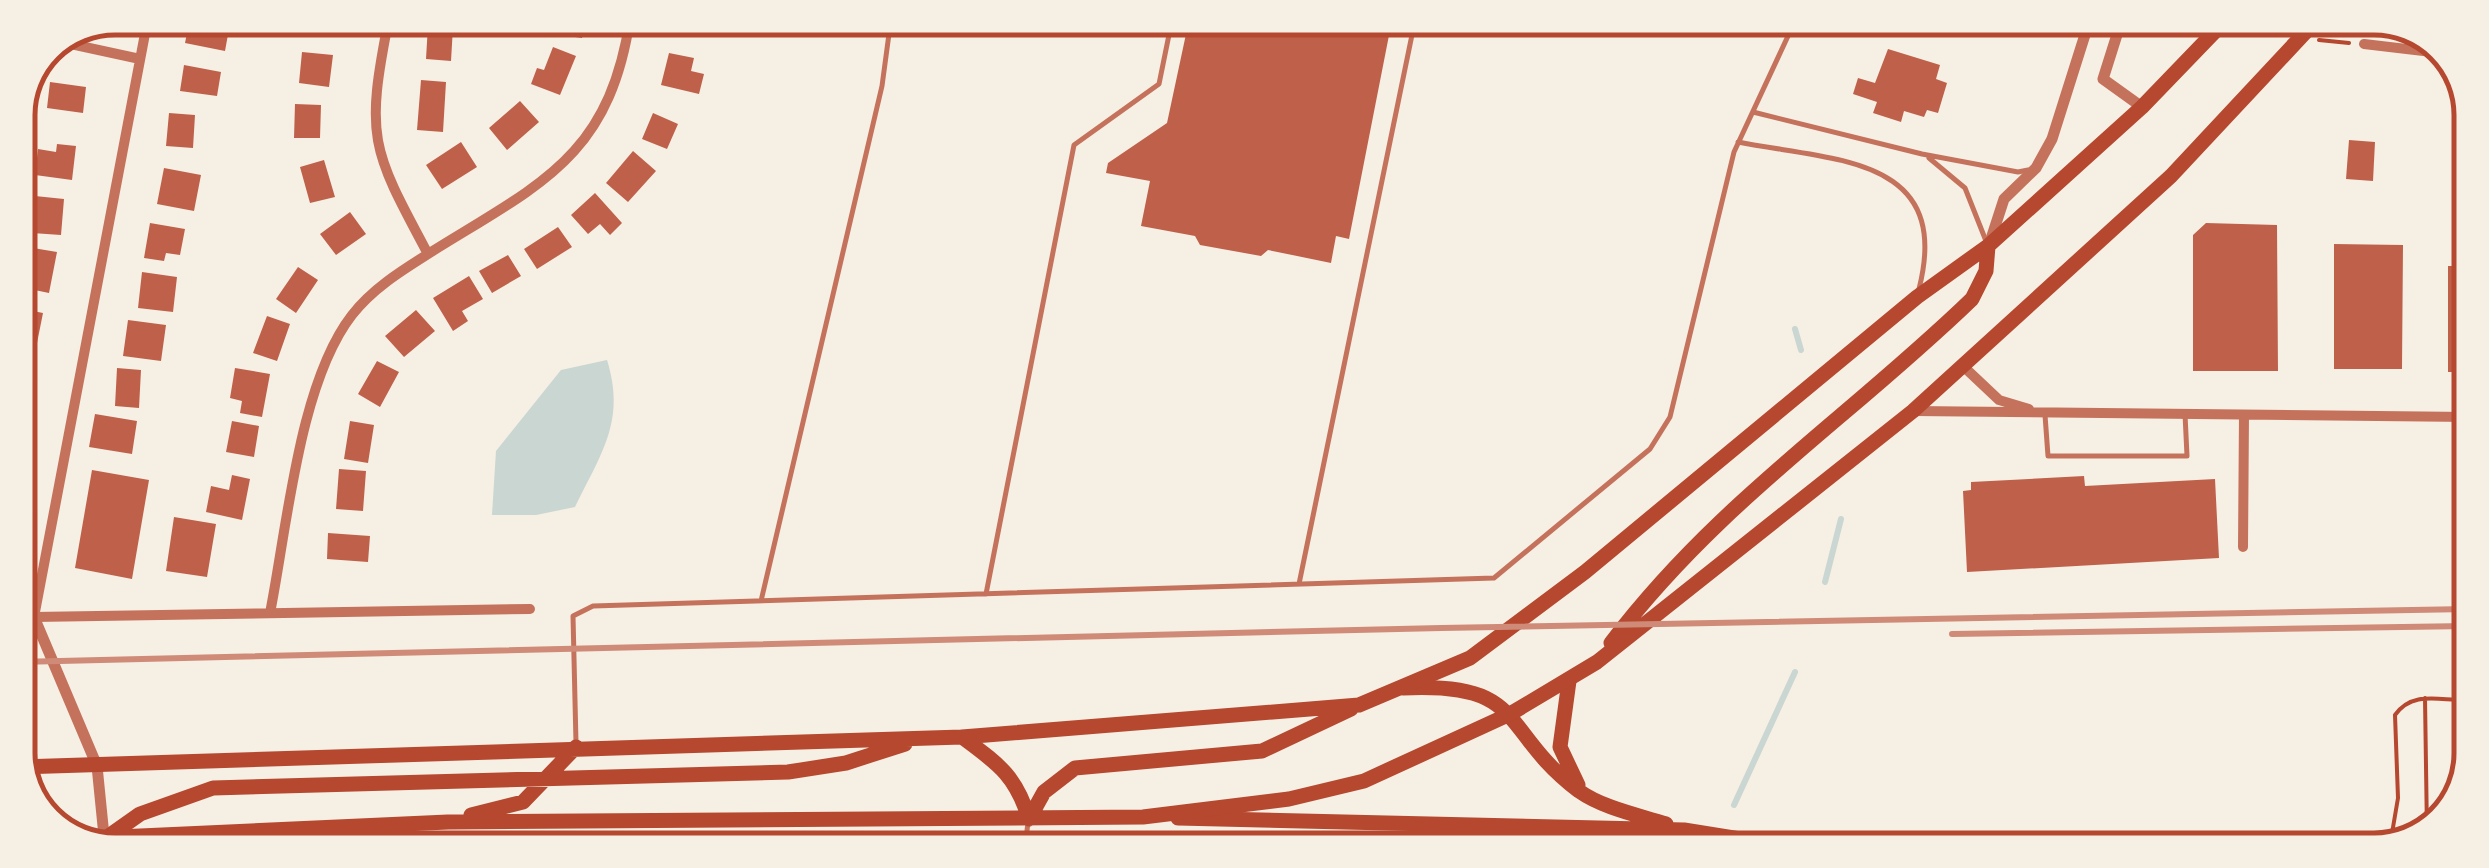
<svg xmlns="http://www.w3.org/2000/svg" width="2489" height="868" font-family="Barlow,sans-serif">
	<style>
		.water { fill: #c9d6d2 }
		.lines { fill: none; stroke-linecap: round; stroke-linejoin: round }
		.stream { stroke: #c9d6d2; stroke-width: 6 }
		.building { fill: #bf614a }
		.path { stroke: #b5482f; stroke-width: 4 }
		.service { stroke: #c5725c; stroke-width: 5 }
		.minor { stroke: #c5725c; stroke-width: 10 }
		.tertiary { stroke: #c5725c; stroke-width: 11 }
		.primary { stroke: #b5482f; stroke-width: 15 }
		.trunk { stroke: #b5482f; stroke-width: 15 }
		.rail { stroke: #cf8b77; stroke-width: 6 }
		.rim { fill: none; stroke: #b5482f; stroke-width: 5 }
	</style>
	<rect width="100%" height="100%" fill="#f6efe4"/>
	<path class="water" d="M607,360C626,421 601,453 575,507L536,515H492L496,451L561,370Z"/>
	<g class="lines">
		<path class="stream" d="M1795,329L1801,350
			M1825,582L1841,519
			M1734,805L1795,672"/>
	</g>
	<path class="building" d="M190,18H231L225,51L185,43Z
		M306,18H341L340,35L305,31Z
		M551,18L585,19L582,38L548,33Z
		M671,19H697L696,37L670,35Z
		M816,19H842L839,37L814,32Z
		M1189,20H1392L1349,239L1336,236L1331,263L1268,250L1261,256L1200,245L1195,236L1141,226L1150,181L1106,173L1108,163L1167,123Z
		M428,25L453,27L451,61L426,59Z
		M553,47L576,56L560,95L531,84L537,68L544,70Z
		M1888,49L1940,65L1936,79L1947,83L1938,113L1927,110L1924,117L1904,111L1901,122L1873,113L1877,102L1853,94L1858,78L1875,83Z
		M302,52L333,55L329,87L299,83Z
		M669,53L694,58L691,71L704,74L699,94L661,85Z
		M184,65L221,72L217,96L180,91Z
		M421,80L446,82L443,132L417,130Z
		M50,82L86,87L83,113L47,108Z
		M520,101L539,122L507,150L489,128Z
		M295,104L321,105L320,138H294Z
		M169,113L195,115L193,148L166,146Z
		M653,113L678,124L667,149L642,139Z
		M2349,140L2375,142L2373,181L2346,179Z
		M461,142L477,167L442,189L426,165Z
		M57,144L76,146L72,180L35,175L38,149L56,152Z
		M633,151L656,171L628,202L606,183Z
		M324,160L335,197L310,203L300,167Z
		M164,168L201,175L194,211L157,204Z
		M595,193L622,223L610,235L600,224L588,234L571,215Z
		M35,196L64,199L61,235L32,233Z
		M350,212L366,234L336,255L320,234Z
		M150,223L185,229L180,255L166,253L164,261L144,258Z
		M2206,223L2277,225L2278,371H2193V235Z
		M558,227L572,247L537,269L524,249Z
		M2334,244L2403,245L2402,369H2334Z
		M33,248L57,252L49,293L25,288Z
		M508,255L521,276L492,293L479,271Z
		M2448,266H2470L2469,372H2448Z
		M298,267L318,280L296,313L276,299Z
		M142,272L177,277L173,312L138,308Z
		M469,276L483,299L462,311L468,321L453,331L433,298Z
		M18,308L43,313L36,348L18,344Z
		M416,310L435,331L404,357L385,336Z
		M267,316L290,324L277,361L253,353Z
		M128,320L166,325L161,361L123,356Z
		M18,358L35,360L28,408L18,406Z
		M377,361L399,372L380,407L358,394Z
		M117,368L141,370L139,408L115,406Z
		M235,368L270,374L262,417L240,413L242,401L230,398Z
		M95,414L137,421L132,454L89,447Z
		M232,421L259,426L254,457L226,452Z
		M350,421L374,425L368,463L344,459Z
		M339,469L366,471L363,511L336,509Z
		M92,470L149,480L132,579L75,568Z
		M232,475L250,479L242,520L206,512L211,486L229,490Z
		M2084,476L2085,486L2215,479L2219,558L1967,572L1963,491L1971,490V482Z
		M174,517L216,524L207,577L166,571Z
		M328,533L370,536L368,562L327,559Z"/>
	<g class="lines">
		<path class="path" d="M2319,40L2349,43
			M2425,698L2427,833
			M2390,845L2398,798L2395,715C2413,690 2440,701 2467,700"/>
		<path class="service" d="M1753,112L1922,154L2018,172L2028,170
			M1738,142C1833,161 1953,155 1919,289
			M1929,158L1965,188L1986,241
			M2045,415L2048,456H2187L2185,414
			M1299,584L1413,30L1440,20
			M986,594L1074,145L1159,84L1172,20
			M761,601L882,86L891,19
			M576,743L573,616L593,606L1494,578L1650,449L1670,417L1734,152L1795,21
			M1025,848L1028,822"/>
		<path class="minor" d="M148,18L34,617L530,609
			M389,18C365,138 371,148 428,254
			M57,41L140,59
			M2364,44L2449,54
			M1964,367L1999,400L2029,409
			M1914,411L2469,417
			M2243,547L2244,415
			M270,613C287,528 299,383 352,315C372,289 401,271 428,254C538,185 609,159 630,19"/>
		<path class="tertiary" d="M2121,22L2103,79L2142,107
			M1990,242L2004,199L2036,168L2052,139L2089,22
			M18,618L34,617L97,766L105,846"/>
		<path class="primary" d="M1569,681L1560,747L1578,785
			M1403,688C1529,682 1498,730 1579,791C1603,808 1638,815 1666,824
			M1178,818L1684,830L1802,849"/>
		<path class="trunk" d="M1611,643C1718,502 1848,419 1972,299L1986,271L1988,246
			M962,737C997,763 1016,775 1029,819
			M20,767L962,737L1359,705L1470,658L1585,572L1917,297L1988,246L2142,107L2224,22
			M471,815L523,802L576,747
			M1029,819L1044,792L1075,768L1262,751L1351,709
			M106,838L140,814L213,788L788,772L846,763L905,744
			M74,839L448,822L1143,817L1289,799L1364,781L1510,714L1597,662L1913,411L2171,176L2315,22"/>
		<path class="rail" d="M1952,634L2468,626
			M18,662L1441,628L2468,609"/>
	</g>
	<path d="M0 0H2489V868H0ZM115 35H2374A80 80 0 0 1 2454 115V753A80 80 0 0 1 2374 833H115A80 80 0 0 1 35 753V115A80 80 0 0 1 115 35Z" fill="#f6efe4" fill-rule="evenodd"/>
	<path class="rim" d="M115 35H2374A80 80 0 0 1 2454 115V753A80 80 0 0 1 2374 833H115A80 80 0 0 1 35 753V115A80 80 0 0 1 115 35Z"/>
</svg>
